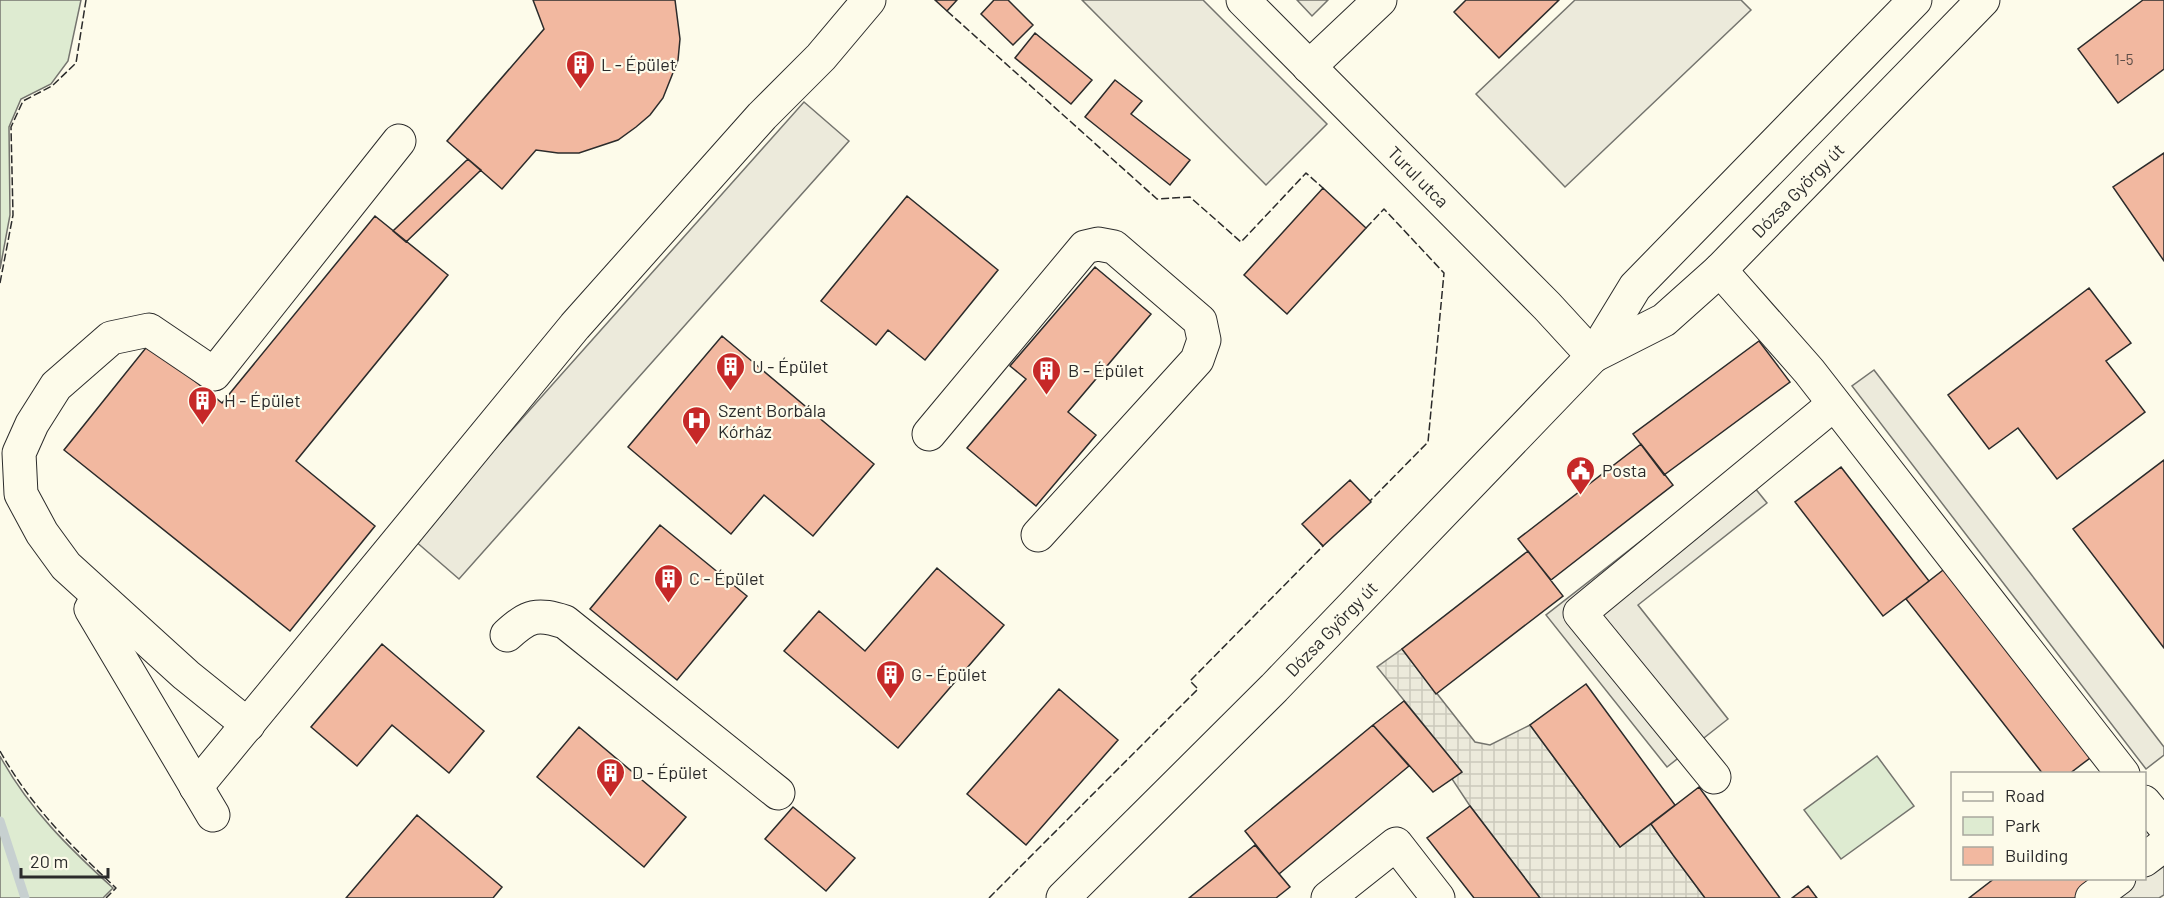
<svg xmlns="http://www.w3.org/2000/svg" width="2164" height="898" font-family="Barlow,sans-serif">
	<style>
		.green { fill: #deebd1; stroke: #74746e; stroke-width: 1.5 }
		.parking { fill: #eceadb; stroke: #74746e; stroke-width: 1.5 }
		.plaza { fill: url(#plaza-grid); stroke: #74746e; stroke-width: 1.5 }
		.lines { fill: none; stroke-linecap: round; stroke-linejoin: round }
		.stream { stroke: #c7d0d0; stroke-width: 9 }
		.building { fill: #f2b8a0; stroke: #2b2b2b; stroke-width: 1.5 }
		.minor-casing { stroke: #2b2b2b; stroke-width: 35 }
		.minor { stroke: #fdfbea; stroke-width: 33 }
		.fence { stroke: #2b2b2b; stroke-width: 1.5; stroke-dasharray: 8 3; stroke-linecap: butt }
		.labels { text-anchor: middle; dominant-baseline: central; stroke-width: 4.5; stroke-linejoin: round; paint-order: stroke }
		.number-label { font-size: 15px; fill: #5d4e48 }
		.poi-label { font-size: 18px; fill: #2b2b2b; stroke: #fdfbea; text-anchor: start }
		.street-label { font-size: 18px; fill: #2b2b2b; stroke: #fdfbea }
	</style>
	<defs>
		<pattern id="plaza-grid" width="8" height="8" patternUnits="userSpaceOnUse" patternTransform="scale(1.5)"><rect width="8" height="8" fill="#eceadb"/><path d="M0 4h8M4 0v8" fill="none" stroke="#cbc9bc"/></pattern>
	</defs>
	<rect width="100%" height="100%" fill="#fdfbea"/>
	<path class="green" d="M0,0H81L68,61L51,84L21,99L9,127L10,215L0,269Z
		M0,756C28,808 70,849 113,888L103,898H0Z
		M1877,756L1914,806L1841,859L1804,810Z"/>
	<path class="parking" d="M1082,0H1203L1327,124L1266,185Z
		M1297,0H1328L1312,16Z
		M1575,0H1741L1751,10L1565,187L1476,94Z
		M804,102L849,141L459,579L414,540Z
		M1874,370L2164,747V755L2146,769L1852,386Z
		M1737,466L1767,503L1638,605L1728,719L1667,767L1546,615Z
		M2164,845V895L2159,898H2092L2118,879L2144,878L2145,859Z"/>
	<path class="plaza" d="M1402,649L1475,742L1490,745L1530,725L1620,847L1651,824L1705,898H1540L1470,806L1452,779L1461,771L1377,667Z"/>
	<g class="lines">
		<path class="stream" d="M0,821L25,898"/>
	</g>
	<path class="building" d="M533,0H675L680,39L678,60L663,98L650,115L636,127L618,140L579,153H558L536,150L502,189L447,141L544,29Z
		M935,0H957L947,11Z
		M994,0H1008L1033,25L1013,45L981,14Z
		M1466,0H1559L1499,58L1454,12Z
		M2143,0H2164V69L2118,103L2078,49Z
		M1035,33L1092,80L1071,104L1015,58Z
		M1115,80L1142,101L1131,114L1190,160L1170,185L1085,117Z
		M2164,153V261L2113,187Z
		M468,159L481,170L406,242L393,231Z
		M1323,188L1366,228L1287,314L1244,275Z
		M907,196L998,270L925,360L888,330L876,345L821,301Z
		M375,216L448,275L296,461L375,526L290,631L64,450L149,344L222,403Z
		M1095,267L1151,314L1068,412L1096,435L1036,506L967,448L1026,379L1010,366Z
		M2089,288L2131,343L2106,361L2145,412L2057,479L2018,428L1989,449L1948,395Z
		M722,336L874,464L813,536L764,495L731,534L628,447Z
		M1759,341L1790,382L1664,475L1633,434Z
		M1641,444L1673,485L1551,580L1518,539Z
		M2164,460V648L2073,529Z
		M1841,467L1929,581L1883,616L1795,502Z
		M1350,480L1371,502L1323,546L1302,524Z
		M660,525L747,596L677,680L590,609Z
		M1528,551L1563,596L1436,694L1402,649Z
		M1947,567L2094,755L2069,774H2043L1906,599Z
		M937,568L1004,625L898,748L784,651L819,611L865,651Z
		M382,644L484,731L449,773L392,725L357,766L311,727Z
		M1586,684L1675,805L1620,847L1530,725Z
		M1059,689L1118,740L1026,845L967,794Z
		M1404,701L1462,772L1433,792L1373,725Z
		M1373,725L1409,766L1279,874L1245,831Z
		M579,727L686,817L644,867L537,777Z
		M1699,787L1780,898H1705L1673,855L1651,824Z
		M1470,806L1540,898H1474L1427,838Z
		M793,807L855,858L826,891L765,839Z
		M417,815L502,887L493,898H346Z
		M1255,845L1290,887L1276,898H1189Z
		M1995,878H2102L2075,898H1969Z
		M1808,886L1817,898H1792Z"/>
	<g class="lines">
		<defs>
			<g id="minor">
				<path id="s1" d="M1243,0L1547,306L1593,356"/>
				<path d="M1309,67L1380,0"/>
				<path d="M1720,270L1809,371L2123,774"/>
				<path id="s2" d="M1593,356L1664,320L1720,270L1983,0"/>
				<path d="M929,434L1085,247L1098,244L1114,247L1200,321L1204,340L1197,360L1038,535"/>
				<path d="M98,598L91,609L213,815"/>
				<path d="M507,635C529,615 537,613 565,622L778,793"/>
				<path d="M248,725L186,675L66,566L42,533L21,494L19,453L32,424L56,386L111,338L149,330L214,374L399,141"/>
				<path d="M1714,777L1580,613L1834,404"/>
				<path d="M196,787L575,326L762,116L821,57L869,0"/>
				<path d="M2144,802L2164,826"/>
				<path d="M2144,860L2164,845"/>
				<path id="s3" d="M1063,898L1274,688L1593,356L1635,287L1915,0"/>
				<path d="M1328,898L1396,844L1438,898"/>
				<path d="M2092,898L2119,878"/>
			</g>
		</defs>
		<use href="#minor" class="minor-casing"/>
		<use href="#minor" class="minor"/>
		<path class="fence" d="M947,11L1157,199L1190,197L1241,242L1306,173L1323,188
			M1366,228L1384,209L1444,273L1428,442L1370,501
			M0,283L13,215L11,127L23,101L52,86L76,63L86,0
			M0,751C30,805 71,846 116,888L106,898
			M989,898L1198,689L1190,681L1323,546L1320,543"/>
	</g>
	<defs>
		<symbol id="building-pin" viewBox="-11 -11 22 30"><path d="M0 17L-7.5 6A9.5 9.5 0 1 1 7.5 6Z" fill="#c62828" stroke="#fdfbea"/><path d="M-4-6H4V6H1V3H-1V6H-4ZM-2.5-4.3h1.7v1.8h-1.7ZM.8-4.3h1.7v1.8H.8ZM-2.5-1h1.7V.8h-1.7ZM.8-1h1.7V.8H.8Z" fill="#fff"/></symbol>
		<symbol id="hospital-pin" viewBox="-11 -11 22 30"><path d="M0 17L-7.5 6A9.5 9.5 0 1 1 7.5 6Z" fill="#c62828" stroke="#fdfbea"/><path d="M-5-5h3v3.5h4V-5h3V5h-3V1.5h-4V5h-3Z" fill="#fff"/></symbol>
		<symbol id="civic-pin" viewBox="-11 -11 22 30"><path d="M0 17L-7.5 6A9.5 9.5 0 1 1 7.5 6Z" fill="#c62828" stroke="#fdfbea"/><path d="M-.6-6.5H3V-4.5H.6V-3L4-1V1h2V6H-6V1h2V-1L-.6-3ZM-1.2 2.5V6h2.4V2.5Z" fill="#fff"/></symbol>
	</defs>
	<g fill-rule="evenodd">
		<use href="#building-pin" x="564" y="48" width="33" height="45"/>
		<use href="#building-pin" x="714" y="350" width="33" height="45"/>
		<use href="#building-pin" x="1030" y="354" width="33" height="45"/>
		<use href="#building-pin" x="186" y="384" width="33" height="45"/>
		<use href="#hospital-pin" x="680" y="404" width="33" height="45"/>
		<use href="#civic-pin" x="1564" y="454" width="33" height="45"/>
		<use href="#building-pin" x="652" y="562" width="33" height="45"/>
		<use href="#building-pin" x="874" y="658" width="33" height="45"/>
		<use href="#building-pin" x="594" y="756" width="33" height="45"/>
	</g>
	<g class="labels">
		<g class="number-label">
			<text x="2124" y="59">1-5</text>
		</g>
		<g class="poi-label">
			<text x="601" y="64">L - Épület</text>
			<text x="752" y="366">U - Épület</text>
			<text x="1068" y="370">B - Épület</text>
			<text x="224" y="400">H - Épület</text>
			<text x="718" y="410">Szent Borbála<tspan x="718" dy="21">Kórház</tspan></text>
			<text x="1602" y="470">Posta</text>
			<text x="689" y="578">C - Épület</text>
			<text x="911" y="674">G - Épület</text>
			<text x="632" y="772">D - Épület</text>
		</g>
		<g class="street-label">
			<text stroke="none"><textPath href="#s1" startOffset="249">Turul utca</textPath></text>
			<text stroke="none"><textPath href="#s2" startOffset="266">Dózsa György út</textPath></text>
			<text stroke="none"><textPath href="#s3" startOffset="380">Dózsa György út</textPath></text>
		</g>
	</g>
	<rect x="1951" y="772" width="195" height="108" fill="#fdfbea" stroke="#a9a89e" stroke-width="1.5"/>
	<rect x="1963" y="792" width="30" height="9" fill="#fdfbea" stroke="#a9a89e" stroke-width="1.5"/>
	<text x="2005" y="802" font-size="18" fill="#2b2b2b">Road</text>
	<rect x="1963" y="817" width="30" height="18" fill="#deebd1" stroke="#a9a89e" stroke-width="1.5"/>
	<text x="2005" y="832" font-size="18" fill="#2b2b2b">Park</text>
	<rect x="1963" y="847" width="30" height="18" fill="#f2b8a0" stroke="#a9a89e" stroke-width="1.5"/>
	<text x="2005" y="862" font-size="18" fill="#2b2b2b">Building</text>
	<path d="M21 868v9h87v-9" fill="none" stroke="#2b2b2b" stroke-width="3"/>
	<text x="30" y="868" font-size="18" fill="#2b2b2b" stroke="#fdfbea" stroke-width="4.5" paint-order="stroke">20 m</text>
</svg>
